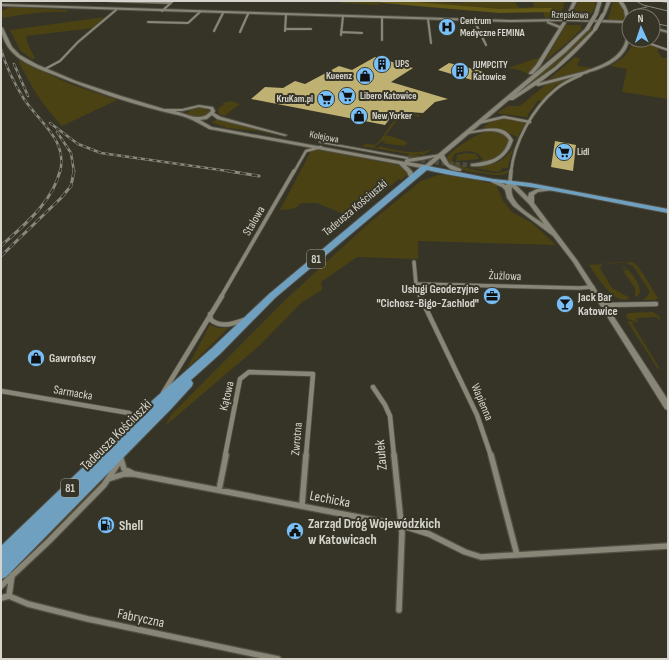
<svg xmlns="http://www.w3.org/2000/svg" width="669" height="660" font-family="'Sofia Sans Condensed',sans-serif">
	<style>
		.green { fill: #4b4214 }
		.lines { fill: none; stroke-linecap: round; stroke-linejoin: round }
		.river { fill: #645815; fill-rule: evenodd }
		.building { fill: #beb171 }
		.tertiary-tunnel { stroke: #4e4c40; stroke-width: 4.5; stroke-dasharray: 4.5 2.5; stroke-linecap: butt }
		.minor-far4-casing { stroke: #524f45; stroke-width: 3 }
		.minor-far3-casing { stroke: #524f45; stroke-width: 4 }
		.minor-far2-casing { stroke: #524f45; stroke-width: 5 }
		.minor-far1-casing { stroke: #524f45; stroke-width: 6 }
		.minor-casing { stroke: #524f45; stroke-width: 8 }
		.tertiary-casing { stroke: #524f45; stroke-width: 2 }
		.secondary-casing { stroke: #524f45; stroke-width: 2 }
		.primary-casing { stroke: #524f45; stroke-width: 2 }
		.minor-far4 { stroke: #888677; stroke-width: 2 }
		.minor-far3 { stroke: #888677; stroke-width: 2.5 }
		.minor-far2 { stroke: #888677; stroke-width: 3.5 }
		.minor-far1 { stroke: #888677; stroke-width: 4.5 }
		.minor { stroke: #888677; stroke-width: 5.5 }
		.tertiary { fill: #888677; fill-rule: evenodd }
		.secondary { fill: #888677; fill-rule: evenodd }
		.primary { fill: #70a0c0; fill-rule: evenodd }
		.tram { stroke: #88877c; stroke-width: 1 }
		.rail-far1-casing { stroke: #88877c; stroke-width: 2.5 }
		.rail-casing { stroke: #88877c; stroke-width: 3 }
		.rail-far1 { stroke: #363427; stroke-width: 1.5; stroke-dasharray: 4; stroke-linecap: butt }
		.rail { stroke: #363427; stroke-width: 2; stroke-dasharray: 6; stroke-linecap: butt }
		.secondary-bridge-casing { stroke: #524f45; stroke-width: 5; stroke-linecap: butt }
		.secondary-bridge { stroke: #888677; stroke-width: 4 }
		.labels { text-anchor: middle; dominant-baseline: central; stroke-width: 4; stroke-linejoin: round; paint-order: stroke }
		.far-street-label { font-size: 10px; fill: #d6d5cd; stroke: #363427 }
		.far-poi-label { font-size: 10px; font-weight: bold; fill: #d6d5cd; stroke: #363427; text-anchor: start }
		.shield { fill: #363427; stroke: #a6a59b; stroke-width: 1 }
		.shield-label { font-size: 11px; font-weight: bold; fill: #d6d5cd }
		.street-label { font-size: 12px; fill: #d6d5cd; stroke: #363427 }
		.poi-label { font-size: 12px; font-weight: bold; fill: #d6d5cd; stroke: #363427; text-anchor: start }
		.near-street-label { font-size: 14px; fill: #d6d5cd; stroke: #363427 }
		.near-poi-label { font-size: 14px; font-weight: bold; fill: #d6d5cd; stroke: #363427; text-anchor: start }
	</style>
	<rect width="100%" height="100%" fill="#363427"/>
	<path class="green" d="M341,1H419L463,3V1L515,2L519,8L534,7L533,1L566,2L563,4L564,7L558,16L545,18L543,11H490L382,2L379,5L341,3Z
		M579,1H596L593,11L587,19L608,20L613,1C623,1 624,12 627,20H622L627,21L570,19L576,18H570Z
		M11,7L69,10L66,12C43,11 23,15 1,18V11Z
		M105,17L93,28L26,36L28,45L35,58L32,59L20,50L10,30Z
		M566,25H582L580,27L582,28L568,42L545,61Z
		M590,28H593C581,43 537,85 521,90L571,48Z
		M633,40H639L661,49L657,50L662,58H668V99L622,92L627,69L610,66C622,59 630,54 633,40Z
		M541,57L528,74L519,70L508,68Z
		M575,57L581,59L577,64L578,66L592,68L573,74L549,79Z
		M18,60L70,84L117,100L62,126C43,106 30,85 18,60Z
		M572,78L555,86L542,101L538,100L527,116L531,118L497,113L508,106H520L549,82Z
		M230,101L240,104L224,116L219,114L218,109L224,104L222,103Z
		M199,107L209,109L210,110L202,111H210L209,113L198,117L187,114L191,109Z
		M408,114L420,115L419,117C399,109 397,123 385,135C390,136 402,139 407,142L406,145C399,147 390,143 383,144L386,142L382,141L374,147L378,148L380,146C397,151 418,156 434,148L423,155L412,154L424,157L407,159L409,154L361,146L366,144L375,145C388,135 389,117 408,114Z
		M506,118L523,121L525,124C524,128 520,131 519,135C514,145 510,157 508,168H502L500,171L498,172L474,168C495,165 513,159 517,137L501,129L483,128L492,120Z
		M219,119L279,135L258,131L227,128L211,122Z
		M488,131H497L507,136L509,141C503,156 493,160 478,163L483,159C477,149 463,150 454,154L452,160C459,168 489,174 500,173C504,173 504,170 508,171V173L502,175H496C483,173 453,172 446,160C448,151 478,133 488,131Z
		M315,149L398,165L403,167L408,174L401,180L399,179L356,214H344L317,203H301C295,210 289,209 280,210L311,151Z
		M466,153L476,154L479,159L456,161L457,155Z
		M438,175H446L483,180L482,182L496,184L503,201L512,212L532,223L556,245L418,241V259L357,257L321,282L322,290L302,302L260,345L165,426L171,415L284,301L368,224L421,181Z
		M587,262L590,265L632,262L638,266L658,298L655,300H643L649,294V290L633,266C624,260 612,263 602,264L600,268L612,288L630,298C614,308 595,273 587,262Z
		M621,268L624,267C631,271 640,283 640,292L637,297L635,296V288L623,271L627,270L626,269Z
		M653,312L660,317V321L657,317L636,318L638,322L628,319L626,316L628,313Z
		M627,321L636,322L632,323L660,369L667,370L658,369Z
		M210,325L218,328H228L190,366H188Z
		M102,479L101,484L22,563L19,561Z"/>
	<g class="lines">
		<path class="river" d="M379,1H404L499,9L551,8L554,10L551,12L499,13L382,3Z"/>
	</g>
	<path class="building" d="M375,57L413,68L391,82L448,99L435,102L423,113L409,112L396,114L391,117L385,125L251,99L265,87L283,88L295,81L305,84L339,66L352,70Z
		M449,63L477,70L483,72L472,80L438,70Z
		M555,141L576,145L573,171L551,167Z
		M496,292L500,300H491L488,293Z"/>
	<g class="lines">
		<path class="tertiary-tunnel" d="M407,158L448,164L473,165"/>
		<defs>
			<path id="minor-far4" d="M108,1L171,3
				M162,11L173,1
				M382,18V40
				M428,19L431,43
				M474,20L486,45
				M148,22L188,23L200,12
				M285,29H311
				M214,31L223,13
				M285,31L286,15
				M240,32L248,14
				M341,32L362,33
				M341,35L343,16
				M648,43L668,50
				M45,69L60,61L78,42L116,10
				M579,76L584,73"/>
			<path id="minor-far3" d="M478,123L504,117L530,122
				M294,172L306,151L321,147
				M511,172C514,142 533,108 556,89C563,83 572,79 581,75"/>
			<path id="minor-far2" d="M510,182L511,171
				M414,262L416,284L421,297
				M416,284L579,288L593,287
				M221,297L294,171"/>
			<path id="minor-far1" d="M420,296L477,415L491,456
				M604,305L656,304
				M210,314L211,320C222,328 232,324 244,320
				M373,387L385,405L390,416L394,456
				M1,391L129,413L139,420
				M163,393L222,296
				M225,456L240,379L249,372L313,374L306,456"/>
			<path id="minor" d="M394,455L402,533L399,610
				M491,455L517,555
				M121,459L124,469L134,474L400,525L429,534L465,552L481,557L668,546
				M108,479L124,474H134
				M219,490L226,455
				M302,505L306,455
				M1,586L49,541L104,485L121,459
				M9,596L12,575
				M1,598L9,596L28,604L88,619L278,659"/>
			<path id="tertiary" d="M573,1H577L568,19L629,21C629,27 630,34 629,40C626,60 602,69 586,73H585V71C601,66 622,58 626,39C627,34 626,28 626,23L567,21L565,23L563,22L564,21L510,22L1,6V4L510,20L565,19Z
				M1,27L3,28L12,47L20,55L38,65L76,81L121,96L164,109H182L199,105L213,107L215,111L214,113L221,117L287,135L285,136L217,119L212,115L207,119L200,120L212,127L405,162V160L407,159L441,154L443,155L422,160L408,162L426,165L429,167L426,169L406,165L412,171L415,178L412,180L410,179L407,172L399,164L209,129C200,124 192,119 182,116C175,114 168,113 161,111C126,102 91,90 57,76C42,70 23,64 12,52C6,46 1,35 1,27ZM199,107L210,109L211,111C201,123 187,114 175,111H182Z
				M653,27L668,31V33L653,29Z
				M485,129C498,128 506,128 513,140C508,158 490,168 471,166V164C489,161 503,160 509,140C500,126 481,132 467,134L465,133L467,132Z
				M319,141L407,157L409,158L407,159L321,143L319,142Z
				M493,179L506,185L508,181H512L528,197L529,193L537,189L553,188V190L538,192L534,195V203L577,260L668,400V410L665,409L573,262L553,236L513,206L507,198L505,190L502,187L491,182V180ZM512,187L529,204L544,224C533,216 508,203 512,187Z"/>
			<path id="secondary" d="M598,1H602L598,14L596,15L594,14Z
				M607,1H611L605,15L602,16Z
				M618,1H622C628,8 629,14 629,23L626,22L624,10Z
				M547,21L560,26L563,22L566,23L540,66L533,74H529V73L536,65L559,28L547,23Z
				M586,28L589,29L566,52L515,95L555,67L576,47L595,28L596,30C580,50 560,68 539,83L586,71L588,72V73L538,86L536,85L513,100H509L444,155L449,164L461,169V171C451,172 445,166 440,158L428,168H424V166L562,50Z"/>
			<path id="primary" d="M423,165L493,179L530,183L668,209V213C622,205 576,194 530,187C495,182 461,178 427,170L275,298L220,354L191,380L193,383L192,386L171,409L6,577L1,579V546L154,399L212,348L269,294Z"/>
		</defs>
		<use href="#minor-far4" class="minor-far4-casing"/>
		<use href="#minor-far3" class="minor-far3-casing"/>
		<use href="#minor-far2" class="minor-far2-casing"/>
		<use href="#minor-far1" class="minor-far1-casing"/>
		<use href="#minor" class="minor-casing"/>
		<use href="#tertiary" class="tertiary-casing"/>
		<use href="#secondary" class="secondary-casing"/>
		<use href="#primary" class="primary-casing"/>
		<use href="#minor-far4" class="minor-far4"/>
		<use href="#minor-far3" class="minor-far3"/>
		<use href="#minor-far2" class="minor-far2"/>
		<use href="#minor-far1" class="minor-far1"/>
		<use href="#minor" class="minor"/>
		<use href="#tertiary" class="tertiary"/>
		<use href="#secondary" class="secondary"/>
		<use href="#primary" class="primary"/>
		<path class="tram" d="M636,1L643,5L668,11
			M634,10L647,7
			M653,23L668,26"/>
		<defs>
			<path id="rail-far1" d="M663,1L668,2
				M1,49C6,67 14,83 24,99C40,123 68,140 60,172
				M14,64L28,96
				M50,123L78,144L101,153L235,172
				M57,132L71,153L74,172"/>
			<path id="rail" d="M228,171L259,176
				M1,246C24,225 52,203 60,171
				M1,256L61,198L71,186L74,171"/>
		</defs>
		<use href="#rail-far1" class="rail-far1-casing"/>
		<use href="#rail" class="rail-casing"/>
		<use href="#rail-far1" class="rail-far1"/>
		<use href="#rail" class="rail"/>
		<defs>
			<path id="secondary-bridge" d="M587,29L596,14
				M595,29L603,15"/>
		</defs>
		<use href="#secondary-bridge" class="secondary-bridge-casing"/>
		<use href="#secondary-bridge" class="secondary-bridge"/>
	</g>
	<defs>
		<symbol id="hospital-disc" viewBox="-11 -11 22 22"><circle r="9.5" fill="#79bff8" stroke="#363427"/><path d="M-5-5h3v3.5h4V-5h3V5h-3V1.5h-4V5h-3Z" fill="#111"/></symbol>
		<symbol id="building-disc" viewBox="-11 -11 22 22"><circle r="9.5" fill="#79bff8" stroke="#363427"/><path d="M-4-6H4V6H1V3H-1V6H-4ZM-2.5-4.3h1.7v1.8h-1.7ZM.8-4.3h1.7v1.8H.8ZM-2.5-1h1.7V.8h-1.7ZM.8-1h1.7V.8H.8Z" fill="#111"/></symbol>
		<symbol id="shop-disc" viewBox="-11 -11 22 22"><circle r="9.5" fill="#79bff8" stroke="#363427"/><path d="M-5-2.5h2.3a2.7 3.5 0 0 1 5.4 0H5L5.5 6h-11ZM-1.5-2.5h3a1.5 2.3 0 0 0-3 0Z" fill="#111"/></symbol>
		<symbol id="supermarket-disc" viewBox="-11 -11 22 22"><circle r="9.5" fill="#79bff8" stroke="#363427"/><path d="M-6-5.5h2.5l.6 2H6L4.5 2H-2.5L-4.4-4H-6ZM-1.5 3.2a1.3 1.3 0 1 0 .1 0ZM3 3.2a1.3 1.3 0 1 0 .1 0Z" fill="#111"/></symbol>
		<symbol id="office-disc" viewBox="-11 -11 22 22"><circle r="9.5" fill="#79bff8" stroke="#363427"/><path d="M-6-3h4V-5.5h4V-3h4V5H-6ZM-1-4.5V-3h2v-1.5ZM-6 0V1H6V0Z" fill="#111"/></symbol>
		<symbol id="bar-disc" viewBox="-11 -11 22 22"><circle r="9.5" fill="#79bff8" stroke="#363427"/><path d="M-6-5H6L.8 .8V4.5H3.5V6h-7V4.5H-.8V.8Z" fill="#111"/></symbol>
		<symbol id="fuel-disc" viewBox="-11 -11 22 22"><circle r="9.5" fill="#79bff8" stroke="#363427"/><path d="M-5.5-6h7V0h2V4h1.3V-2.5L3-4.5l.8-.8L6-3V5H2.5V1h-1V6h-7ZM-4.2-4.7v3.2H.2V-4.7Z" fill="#111"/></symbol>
		<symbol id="civic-disc" viewBox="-11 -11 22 22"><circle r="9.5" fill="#79bff8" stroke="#363427"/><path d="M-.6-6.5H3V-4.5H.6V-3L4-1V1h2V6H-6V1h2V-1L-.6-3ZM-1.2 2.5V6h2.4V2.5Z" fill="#111"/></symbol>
	</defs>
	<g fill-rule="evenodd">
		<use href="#hospital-disc" x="437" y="17" width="20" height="20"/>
		<use href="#building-disc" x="372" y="54" width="20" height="20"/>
		<use href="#building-disc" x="450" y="61" width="20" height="20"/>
		<use href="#shop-disc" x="355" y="66" width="20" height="20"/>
		<use href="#supermarket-disc" x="337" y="86" width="20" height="20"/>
		<use href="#supermarket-disc" x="316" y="89" width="20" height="20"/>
		<use href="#shop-disc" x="349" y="106" width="20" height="20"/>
		<use href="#supermarket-disc" x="554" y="142" width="20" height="20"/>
		<use href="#office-disc" x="482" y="286" width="20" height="20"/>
		<use href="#bar-disc" x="555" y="294" width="20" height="20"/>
		<use href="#shop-disc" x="26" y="348" width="20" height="20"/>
		<use href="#fuel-disc" x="96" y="515" width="20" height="20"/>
		<use href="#civic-disc" x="285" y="521" width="20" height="20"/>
	</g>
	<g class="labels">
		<g class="far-street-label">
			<text transform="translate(570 15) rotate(1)">Rzepakowa</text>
			<text transform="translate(324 137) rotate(11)">Kolejowa</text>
		</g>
		<g class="far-poi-label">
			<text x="460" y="21">Centrum<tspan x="460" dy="12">Medyczne FEMINA</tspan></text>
			<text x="395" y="64">UPS</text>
			<text x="473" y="65">JUMPCITY<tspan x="473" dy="12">Katowice</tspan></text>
			<text x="352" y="76" text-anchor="end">Kueenz</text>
			<text x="360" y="96">Libero Katowice</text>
			<text x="313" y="99" text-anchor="end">KruKam.pl</text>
			<text x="372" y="116">New Yorker</text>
			<text x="577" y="152">Lidl</text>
		</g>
		<g class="shield">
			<rect x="307" y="250" width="18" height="18" rx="3"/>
			<rect x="61" y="479" width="18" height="18" rx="3"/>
		</g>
		<g class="shield-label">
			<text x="316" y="259">81</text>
			<text x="70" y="488">81</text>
		</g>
		<g class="street-label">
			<text transform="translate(355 208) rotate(-40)">Tadeusza Kościuszki</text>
			<text transform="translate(254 221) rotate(-60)">Stalowa</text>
			<text transform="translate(505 276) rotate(2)">Żużlowa</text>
			<text transform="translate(73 393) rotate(10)">Sarmacka</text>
			<text transform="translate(227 396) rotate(-77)">Kątowa</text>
			<text transform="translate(482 402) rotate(67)">Wapienna</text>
			<text transform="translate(297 439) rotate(-85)">Zwrotna</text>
		</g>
		<g class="poi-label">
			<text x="479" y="289" text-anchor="end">Usługi Geodezyjne<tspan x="479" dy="14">"Cichosz-Bigo-Zachlod"</tspan></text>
			<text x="578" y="297">Jack Bar<tspan x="578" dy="14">Katowice</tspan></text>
			<text x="49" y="358">Gawrońscy</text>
		</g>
		<g class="near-street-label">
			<text transform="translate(116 435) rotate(-45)">Tadeusza Kościuszki</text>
			<text transform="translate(381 455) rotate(-95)">Zaułek</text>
			<text transform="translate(330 499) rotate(11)">Lechicka</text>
			<text transform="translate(141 618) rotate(12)">Fabryczna</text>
		</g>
		<g class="near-poi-label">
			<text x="308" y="523">Zarząd Dróg Wojewódzkich<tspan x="308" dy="16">w Katowicach</tspan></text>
			<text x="119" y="525">Shell</text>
		</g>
	</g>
	<rect width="669" height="660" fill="none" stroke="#d6d5cd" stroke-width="4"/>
	<g transform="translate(641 28) rotate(357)"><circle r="19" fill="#363427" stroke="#767469"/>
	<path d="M0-3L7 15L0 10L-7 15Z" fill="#79bff8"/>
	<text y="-6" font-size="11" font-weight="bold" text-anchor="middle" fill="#d6d5cd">N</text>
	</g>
</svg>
